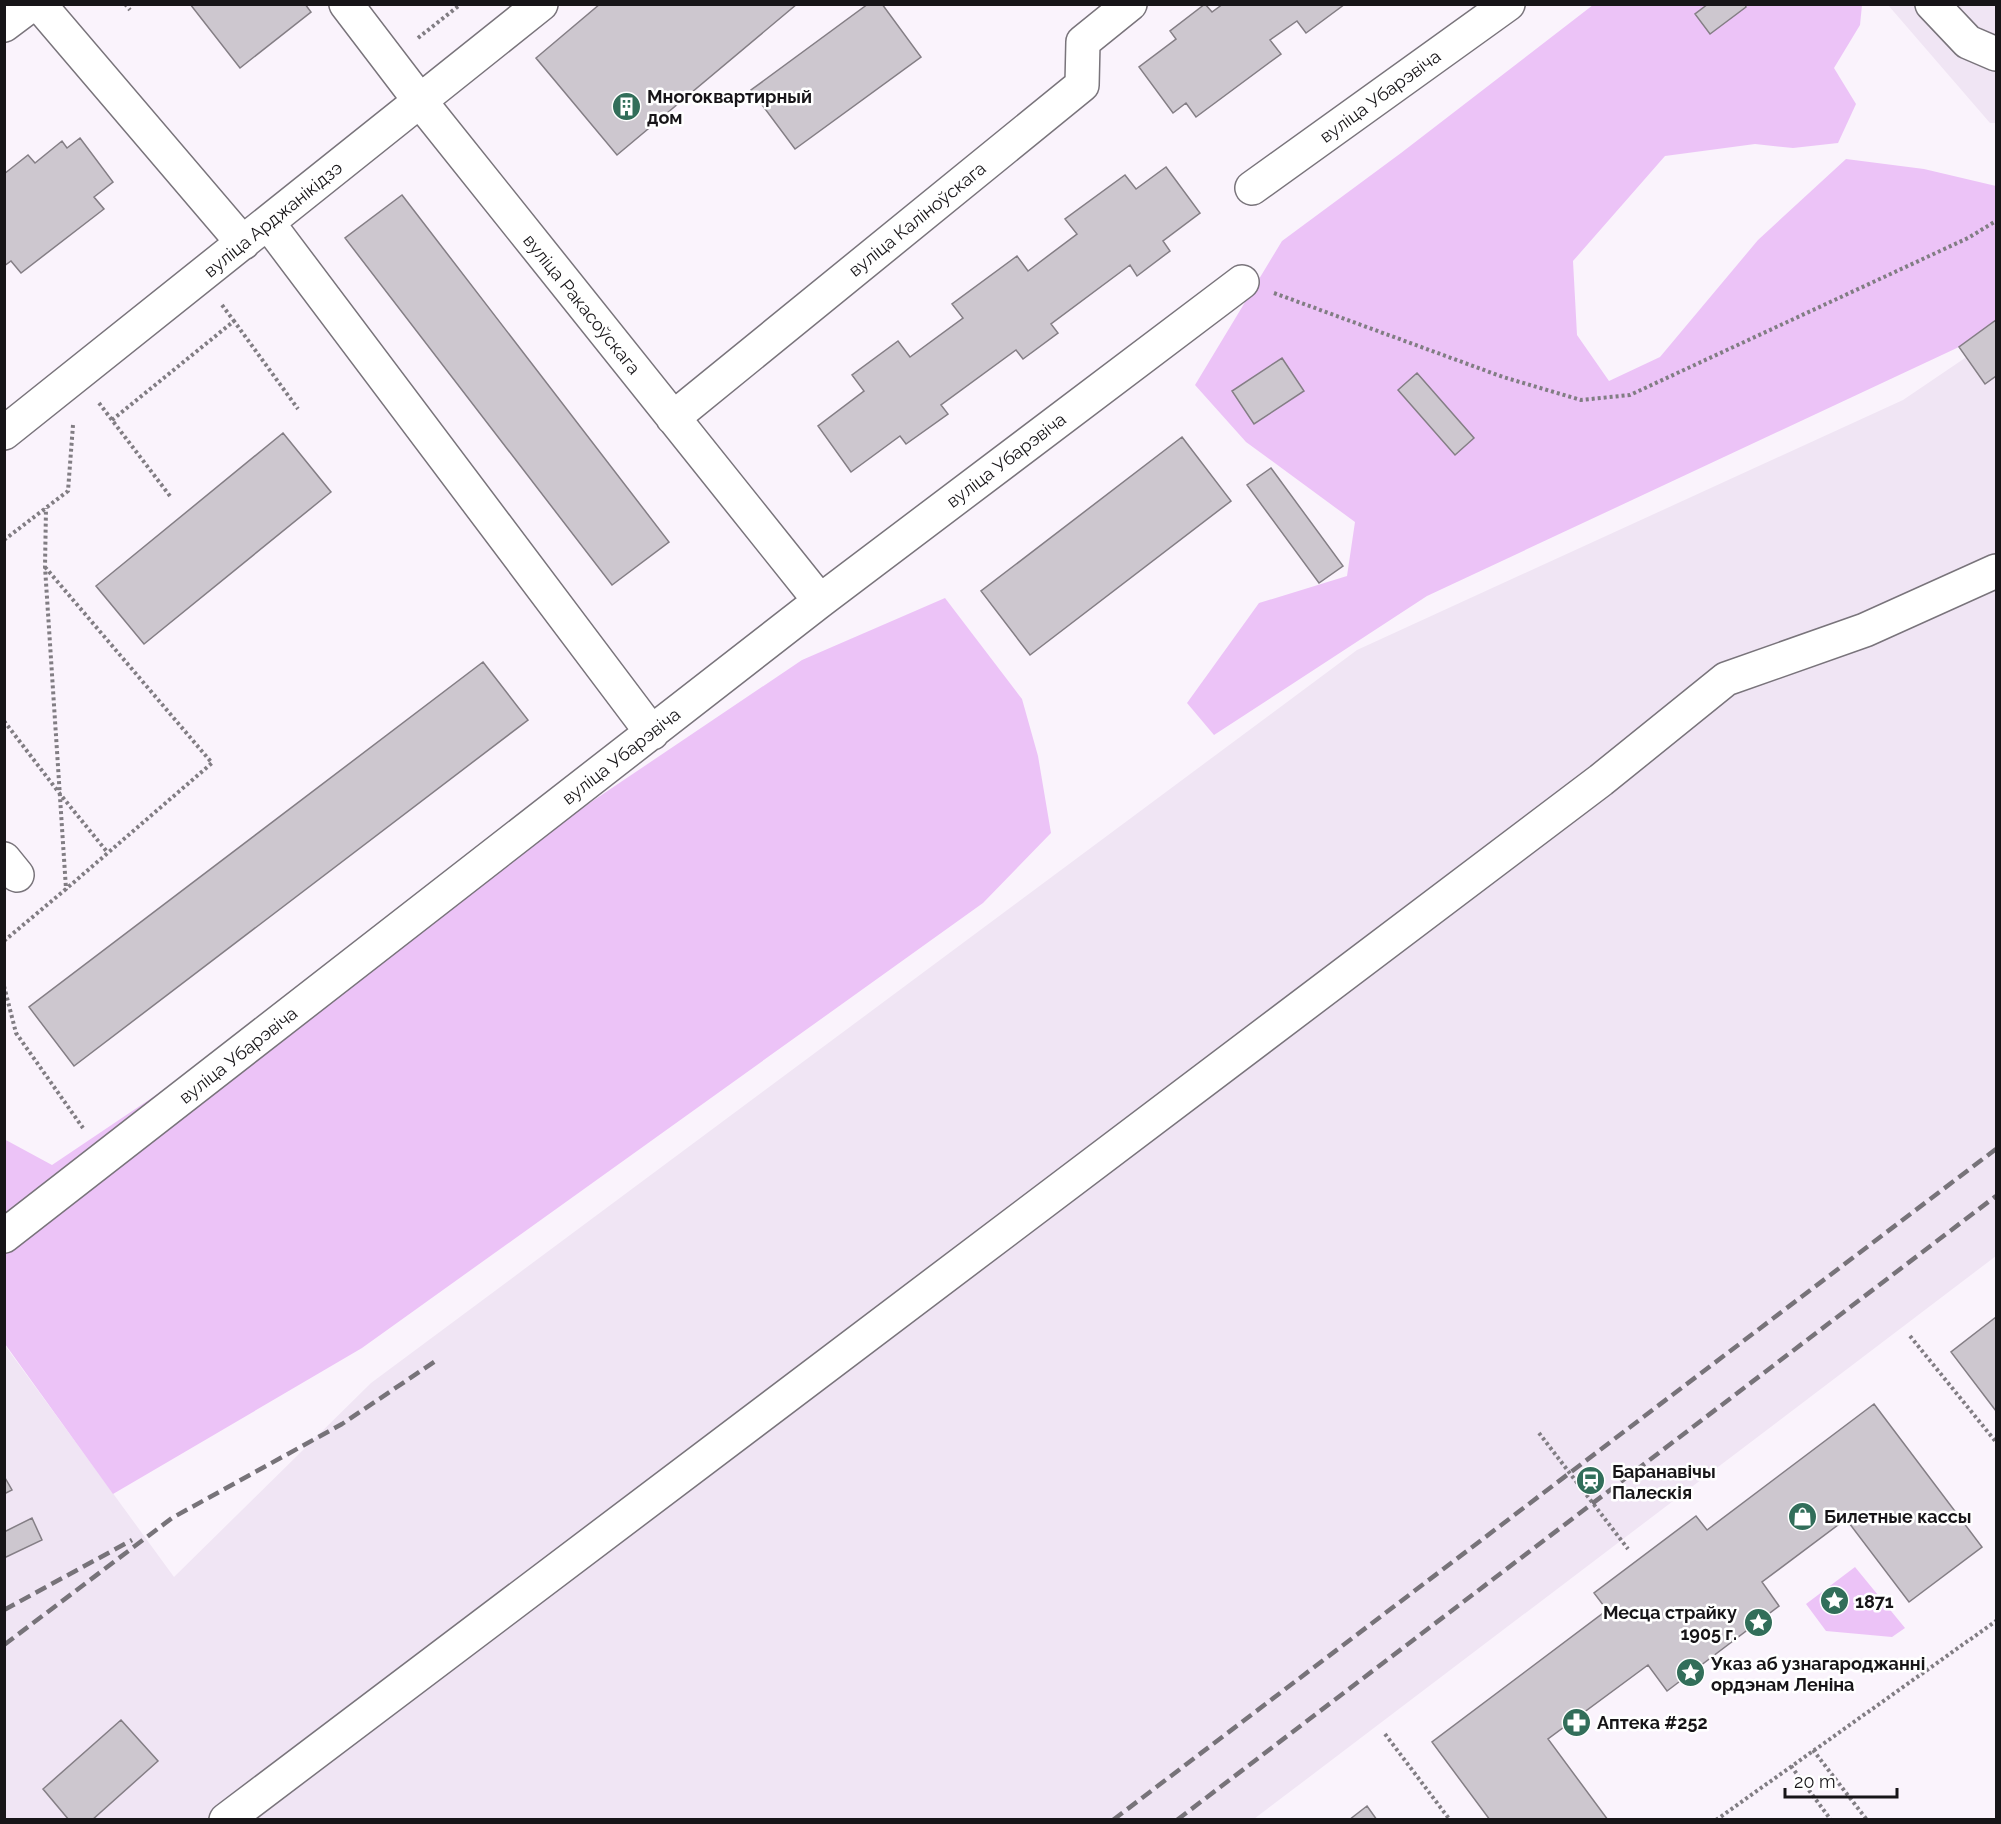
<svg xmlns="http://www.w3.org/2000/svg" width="2001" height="1824" font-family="Raleway,sans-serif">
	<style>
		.built { fill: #f0e5f4 }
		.green { fill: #ecc3f7 }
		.building { fill: #cdc7cf; stroke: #847e85; stroke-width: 1.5 }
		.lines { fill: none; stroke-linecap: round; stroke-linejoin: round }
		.minor-casing { stroke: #79747b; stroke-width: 36 }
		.path { stroke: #817d83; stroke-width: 4; stroke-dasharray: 3 3; stroke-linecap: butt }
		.minor { stroke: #fff; stroke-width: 33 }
		.rail { stroke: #777379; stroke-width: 4.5; stroke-dasharray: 12 6; stroke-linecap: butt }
		.labels { text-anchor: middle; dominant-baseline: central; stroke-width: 5; stroke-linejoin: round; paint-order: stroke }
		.poi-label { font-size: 18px; font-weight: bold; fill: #171518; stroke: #fff; text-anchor: start }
		.street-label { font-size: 18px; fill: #171518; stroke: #fff }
	</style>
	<rect width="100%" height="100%" fill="#faf3fc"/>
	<path class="built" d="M1888,5H1996V123H1990Z
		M1996,337V1256L1254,1819H5L4,1344L174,1577L371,1383L1357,650L1903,400Z"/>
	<path class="green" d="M1593,5H1862L1860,25L1834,68L1856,104L1838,143L1793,148L1755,144L1665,156L1573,261L1577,335L1609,381L1660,357L1758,240L1846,159L1924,169L1996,186V320L1959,347L1427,596L1214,735L1187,703L1259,603L1347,576L1355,522L1246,442L1195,385L1282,241L1401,153Z
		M945,598L1022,699L1038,756L1051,833L983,903L362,1348L113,1494L5,1344L4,1139L52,1165L802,660Z
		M1855,1567L1905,1628L1892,1637L1826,1631L1806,1604Z"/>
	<path class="building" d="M190,4H305L311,12L240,68Z
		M600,4H797L617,155L536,58Z
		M868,4H882L921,57L795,149L751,90Z
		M1205,4L1212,12L1223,4H1345L1306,33L1297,21L1270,40L1281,54L1196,117L1186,103L1173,113L1139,67L1176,39L1170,31Z
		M1708,4H1745L1746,7L1710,34L1695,14Z
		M80,138L113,182L94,197L104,209L21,273L11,261L4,266V174L28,155L35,163L62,141L67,148Z
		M1166,167L1200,213L1163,241L1170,251L1137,276L1130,265L1051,324L1058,333L1023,359L1016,350L941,405L948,414L906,444L900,436L851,472L818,426L864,391L852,375L898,341L910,357L963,318L952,304L1017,256L1028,271L1077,234L1065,219L1125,175L1136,189Z
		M402,195L669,542L612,585L345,238Z
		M1996,320V376L1985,384L1959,347Z
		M1282,358L1304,391L1254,424L1232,391Z
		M1417,373L1474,438L1455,455L1398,390Z
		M283,433L331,492L144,644L96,586Z
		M1182,437L1231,501L1030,655L981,591Z
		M1271,468L1343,566L1319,583L1247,485Z
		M483,662L528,720L74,1066L29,1007Z
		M1996,1317V1411L1951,1352Z
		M1874,1404L1982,1547L1909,1602L1846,1519L1762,1582L1779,1606L1667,1691L1648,1665L1548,1739L1608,1820H1490L1432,1742L1607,1610L1594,1593L1696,1516L1707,1530Z
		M4,1476L12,1490L4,1494Z
		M32,1518L42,1540L4,1558V1532Z
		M121,1720L158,1761L92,1820H69L43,1789Z
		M1367,1806L1377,1820H1349Z"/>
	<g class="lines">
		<defs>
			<path id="minor" d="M39,4L243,243
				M346,4L420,101L820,601
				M1932,4L1968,42L1996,54
				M4,25L32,4
				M1252,188L1508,4
				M268,223L652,733
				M673,418L1082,85L1083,42L1130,4
				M4,433L541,4
				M4,859L17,875
				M4,1236L820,601L1242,282
				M226,1820L1601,780L1726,679L1865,630L1996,571"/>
		</defs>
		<use href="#minor" class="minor-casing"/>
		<path class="path" d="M125,4L130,10
			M418,38L461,4
			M1274,293L1503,377L1581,400L1630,395L1968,238L1996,221
			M222,305L234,321
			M99,403L170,496
			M112,420L234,321L298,409
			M4,540L68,491L73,425
			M45,567L212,763L66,889
			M4,721L60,794L108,853
			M4,941L66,889L45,567L46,508
			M4,986L16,1033L83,1128
			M1910,1336L1996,1442
			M1539,1433L1628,1549
			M1385,1734L1450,1820
			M1813,1750L1867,1820
			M1791,1766L1831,1820
			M1716,1820L1996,1621"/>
		<use href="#minor" class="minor"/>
		<path class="rail" d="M4,1610L132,1540
			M4,1645L172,1518L342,1424L437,1360
			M1113,1820L1996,1149
			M1177,1820L1996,1196"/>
	</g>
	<defs>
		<symbol id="building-disc" viewBox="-11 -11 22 22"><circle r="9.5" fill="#326e5a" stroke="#fff"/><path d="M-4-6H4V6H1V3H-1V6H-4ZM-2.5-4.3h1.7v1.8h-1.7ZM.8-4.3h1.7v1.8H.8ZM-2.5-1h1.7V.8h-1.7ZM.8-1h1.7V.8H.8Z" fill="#fff"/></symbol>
		<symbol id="station-disc" viewBox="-11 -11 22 22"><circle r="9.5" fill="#326e5a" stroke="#fff"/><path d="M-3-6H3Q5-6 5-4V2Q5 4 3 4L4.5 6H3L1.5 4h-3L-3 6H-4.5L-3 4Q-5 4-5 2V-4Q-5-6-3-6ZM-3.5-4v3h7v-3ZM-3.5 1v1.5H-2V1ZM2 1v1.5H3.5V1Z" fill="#fff"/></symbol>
		<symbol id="shop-disc" viewBox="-11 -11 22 22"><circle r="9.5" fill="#326e5a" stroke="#fff"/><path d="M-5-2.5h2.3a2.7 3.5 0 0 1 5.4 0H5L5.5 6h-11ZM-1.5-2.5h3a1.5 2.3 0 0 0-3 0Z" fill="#fff"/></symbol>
		<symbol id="sight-disc" viewBox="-11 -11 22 22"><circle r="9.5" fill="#326e5a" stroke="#fff"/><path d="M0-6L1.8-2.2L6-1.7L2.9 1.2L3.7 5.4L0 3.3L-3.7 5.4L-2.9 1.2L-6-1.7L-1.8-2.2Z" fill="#fff"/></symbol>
		<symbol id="pharmacy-disc" viewBox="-11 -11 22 22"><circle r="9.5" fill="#326e5a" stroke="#fff"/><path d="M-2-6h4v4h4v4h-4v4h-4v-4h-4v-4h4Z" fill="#fff"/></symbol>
	</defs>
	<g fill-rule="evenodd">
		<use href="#building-disc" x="610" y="90" width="33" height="33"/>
		<use href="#station-disc" x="1574" y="1464" width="33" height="33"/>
		<use href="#shop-disc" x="1786" y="1500" width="33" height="33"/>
		<use href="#sight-disc" x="1818" y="1584" width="33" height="33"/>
		<use href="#sight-disc" x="1742" y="1606" width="33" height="33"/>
		<use href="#sight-disc" x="1674" y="1656" width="33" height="33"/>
		<use href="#pharmacy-disc" x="1560" y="1706" width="33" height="33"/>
	</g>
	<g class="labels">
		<g class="poi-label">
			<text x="647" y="96">Многоквартирный<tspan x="647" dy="21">дом</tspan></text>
			<text x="1612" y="1471">Баранавічы<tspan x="1612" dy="21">Палескія</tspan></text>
			<text x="1824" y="1516">Билетные кассы</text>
			<text x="1855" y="1601">1871</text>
			<text x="1737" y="1612" text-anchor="end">Месца страйку<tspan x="1737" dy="21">1905 г.</tspan></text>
			<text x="1711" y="1663">Указ аб узнагароджанні<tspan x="1711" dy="21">ордэнам Леніна</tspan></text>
			<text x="1597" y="1722">Аптека #252</text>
		</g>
		<g class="street-label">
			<text transform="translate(1380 96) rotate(-36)">вуліца Убарэвіча</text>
			<text transform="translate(273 219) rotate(-39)">вуліца Арджанікідзэ</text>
			<text transform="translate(917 219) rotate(-39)">вуліца Каліноўскага</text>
			<text transform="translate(582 304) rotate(51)">вуліца Ракасоўскага</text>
			<text transform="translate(1006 460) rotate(-37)">вуліца Убарэвіча</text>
			<text transform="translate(621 756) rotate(-38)">вуліца Убарэвіча</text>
			<text transform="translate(238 1055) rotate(-38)">вуліца Убарэвіча</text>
		</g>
	</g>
	<rect width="2001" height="1824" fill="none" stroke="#171518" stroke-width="12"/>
	<path d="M1785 1788v9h112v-9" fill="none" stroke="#171518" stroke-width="3"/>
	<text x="1794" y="1788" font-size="18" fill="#171518" stroke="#ffffff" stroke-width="4.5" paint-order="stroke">20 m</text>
</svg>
